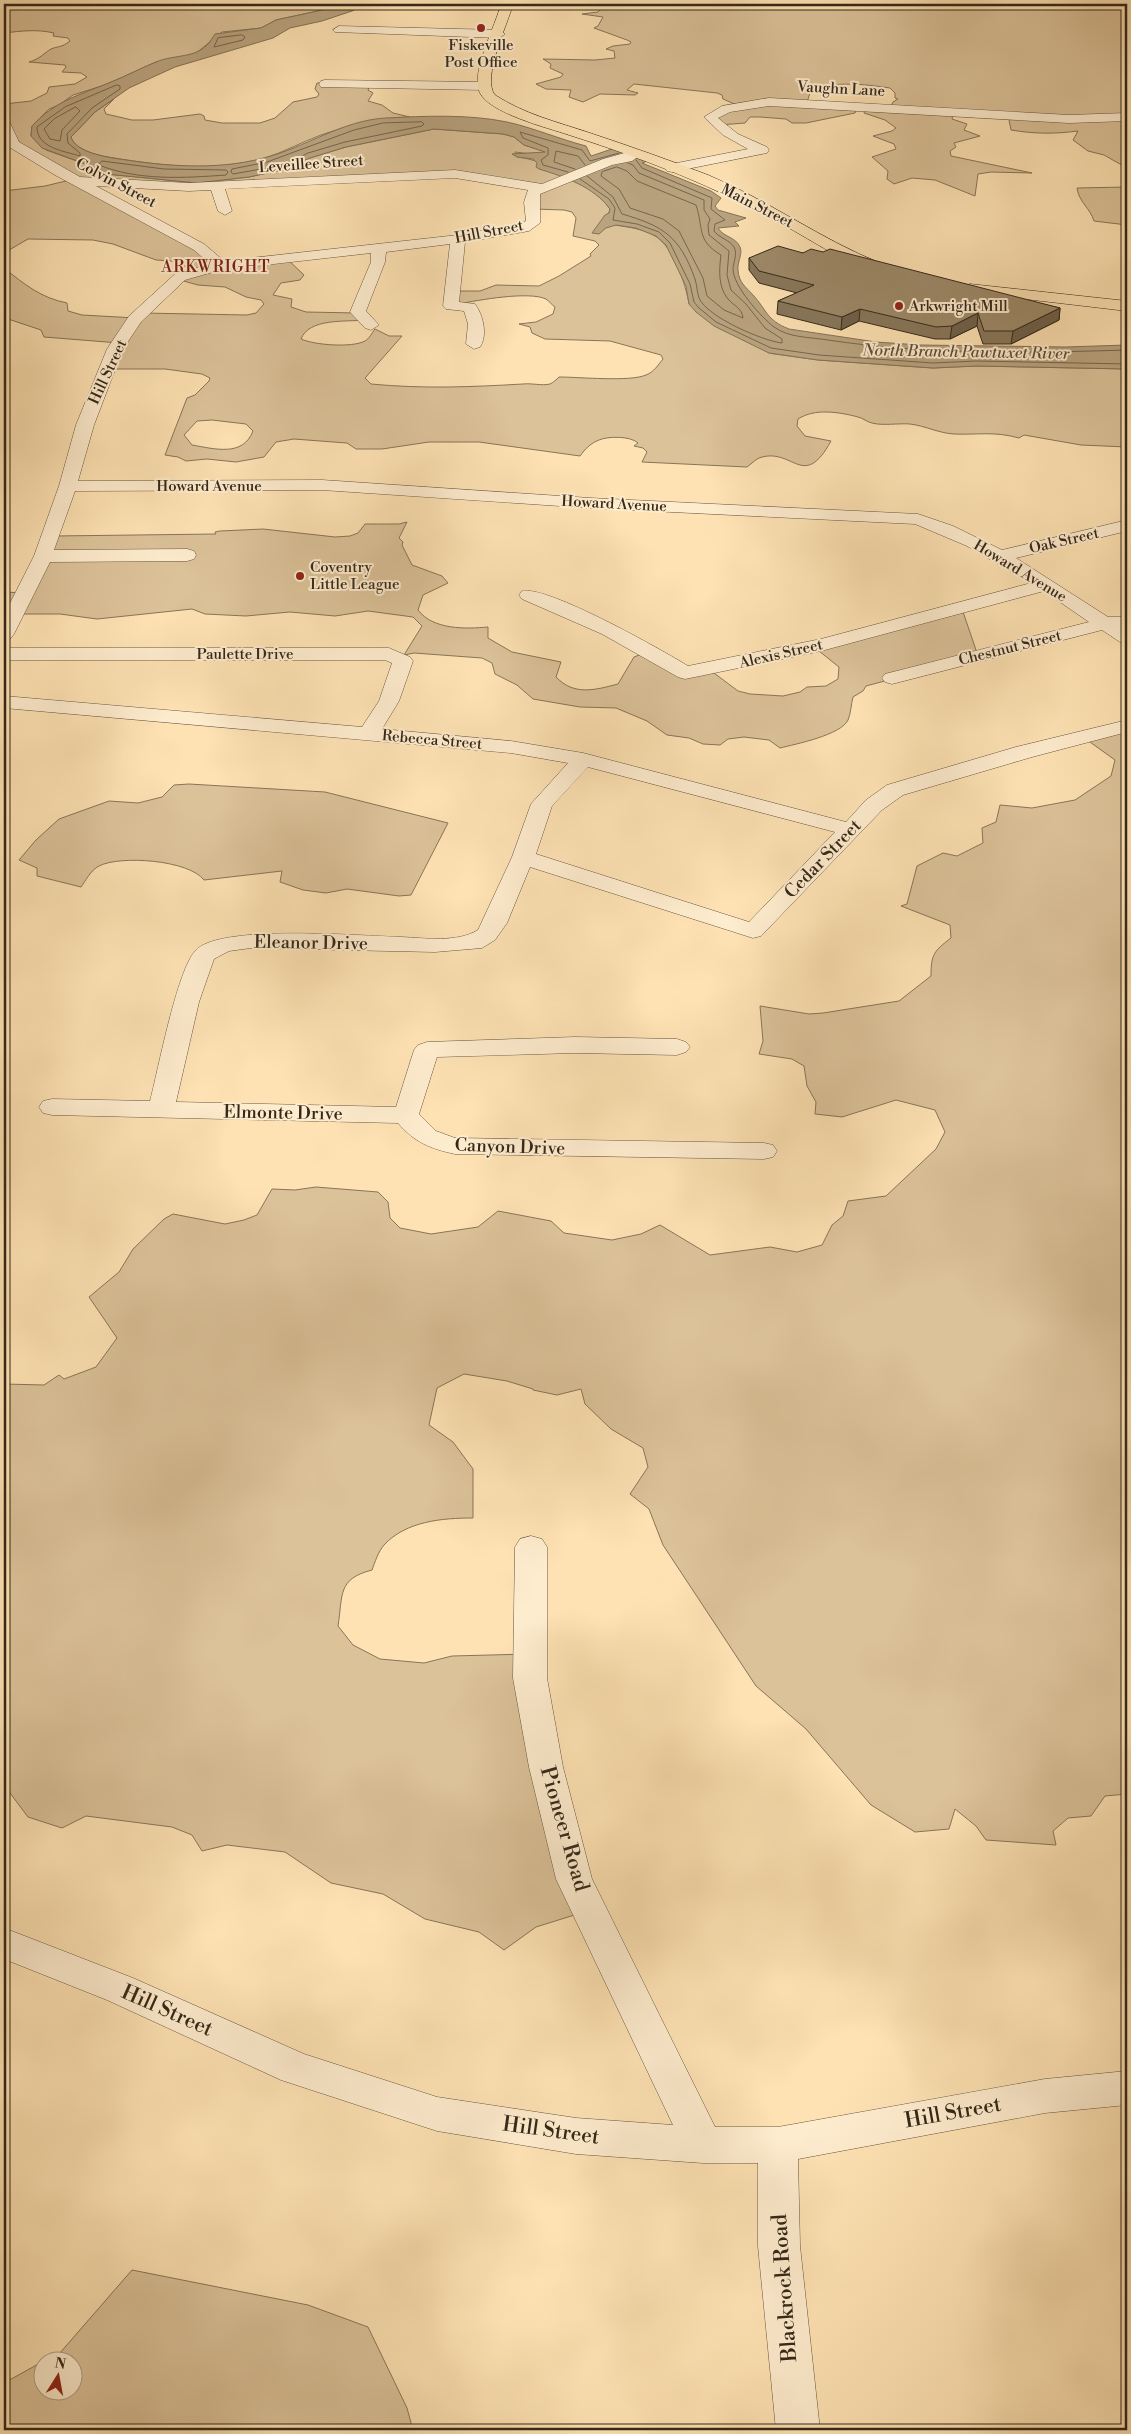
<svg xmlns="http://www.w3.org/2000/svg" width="1131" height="2434" font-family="'Libre Bodoni',serif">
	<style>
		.green { fill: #dcc299; stroke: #887559; fill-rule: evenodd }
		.water { fill: #b9a37f; stroke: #847256 }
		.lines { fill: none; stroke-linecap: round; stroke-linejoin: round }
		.shore { stroke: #76664c; stroke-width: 1 }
		.minor-casing { stroke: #665640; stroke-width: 1 }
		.major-casing { stroke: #342819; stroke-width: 1 }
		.minor { fill: #feecce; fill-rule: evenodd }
		.major { fill: #fee2b3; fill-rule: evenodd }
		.wall { fill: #87765a; stroke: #342819 }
		.shaded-wall { fill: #6e604a; stroke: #342819 }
		.building { fill: #9d8969; stroke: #342819 }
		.poi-dot { fill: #8f2418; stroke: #feecce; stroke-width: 2 }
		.labels { text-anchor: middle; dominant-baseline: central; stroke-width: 4; stroke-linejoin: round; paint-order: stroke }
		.far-poi-label { font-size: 15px; fill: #342819; stroke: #feecce; text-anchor: start }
		.far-street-label { font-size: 15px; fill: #342819; stroke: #feecce }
		.far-neighbourhood-label { font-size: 16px; letter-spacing: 1px; fill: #7a1f14; stroke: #feecce }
		.far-water-label { font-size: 16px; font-style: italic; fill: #5c4d38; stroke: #feecce }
		.street-label { font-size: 18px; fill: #342819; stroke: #feecce }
		.near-street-label { font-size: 21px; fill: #342819; stroke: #feecce }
	</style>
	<rect width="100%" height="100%" fill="#fee2b3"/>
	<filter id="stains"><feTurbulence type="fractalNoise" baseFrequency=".004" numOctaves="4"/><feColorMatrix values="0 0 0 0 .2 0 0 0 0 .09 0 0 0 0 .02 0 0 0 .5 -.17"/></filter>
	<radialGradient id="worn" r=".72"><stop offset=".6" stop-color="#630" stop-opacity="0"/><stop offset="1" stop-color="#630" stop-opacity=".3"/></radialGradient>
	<path class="green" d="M71,4H350L276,20L261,28L222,32L195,54L156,62L108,84L73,95L59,105L49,109L32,126L31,136L46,150L91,166L106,174L197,183L249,177L286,169L310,158L346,147L434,129L503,134L514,137L524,145L546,152L531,154L515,152L517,157C547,160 593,185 610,209L607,219L610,224C625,227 642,228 655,236C673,246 686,285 689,304L769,353L775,354L818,360L933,368L976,366L1127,369V447L1081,445L1024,435L1019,438C994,431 978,435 954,434C938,433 926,426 910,424C898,423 883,426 872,423C867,422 863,418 858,417C839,412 815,408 798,419L797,426L805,436L831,441C803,492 793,446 759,458C755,460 751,464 747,467L642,462L647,452L643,448L634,446L638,443C631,436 608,436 599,440C591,443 585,449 580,456L479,442H429L382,449H356L347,443L294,439L276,442L264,457L236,462L207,459L186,461L178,457L165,455L187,398L195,395L209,381L210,378L202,374L165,369H109L119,343L44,337L41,330L11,320L4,315V268C24,284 41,298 67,303L68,311L82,315L136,318L142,313L247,315L256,313L264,304L261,300L246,297L225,287L198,285L180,280L196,271L172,261L156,260L113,244L93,240L28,239L4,253V191L45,186L74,179L24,150L5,126L4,104L31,101L47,93L49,87L75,84L87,77L81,73L62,72L66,67L65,65L29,62C40,59 44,53 51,49C58,46 61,48 70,41L68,38L53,36L54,33C37,29 21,31 4,33V7L28,6L59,8ZM454,174L543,188L532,200L534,209L564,210L572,212L576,218L573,236L595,241L599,245L590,254L591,256L559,276L539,286L496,285L480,291H451L459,304C478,300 529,291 546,299C549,301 552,305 555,307L553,314L536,322L519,324L530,327L532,333L545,339L610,341L661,355L663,359C658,365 654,372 646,375C630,382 579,377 559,377C556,380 554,382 550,384C542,386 532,383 523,384C471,387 423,389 371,384L365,378L402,336H389L375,329C372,333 369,339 365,341C352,348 314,345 301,339C309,318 345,322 365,320L357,313L306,312L291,307L292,299L273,295L281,283L300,280L304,275L287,259L220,265L89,182L219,186ZM212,420L246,424L253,431C243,457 215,449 192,445L184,435L197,421Z
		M623,4H1127V168L1104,155L1088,151L1073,140L1078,131C1055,134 1035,134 1011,130L1008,115L954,112L952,119L967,124L964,130L980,136L954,143L956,147L950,151L951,156L1032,173L991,172L978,174L975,196L935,180L912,178L894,184L887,179L888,171L872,157L896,149L894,144L873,136L892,131L896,128L885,120L864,113L866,107L890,108L893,102L898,99L895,98V93L890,88C863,84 836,81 811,90L807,102L858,107L855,113L806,123H792L786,119L760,117H750L745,123L719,125L712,119L739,106L723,99L722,95L717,93L634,84L627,90L638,93L635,95L600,94L583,102L569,97L571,90L546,89L536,84L561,77L563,74L550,68L551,64L543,59L595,60L615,58L614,51L606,49L613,46L630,44L631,42L627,40L594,28L598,26L603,17L582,14L598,12L603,7L627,6Z
		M317,83L370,84L368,90L373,93L368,101L382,105L393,113L410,117C379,118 350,125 321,135C302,142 284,152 265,158C216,172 163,166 114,158C101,156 75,151 71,137L95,112L114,99L104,109L106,114L132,120H153L200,114L204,116L205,120L222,123H260L275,118L293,102L317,97L319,94L315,89Z
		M1127,187V225L1094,221C1090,208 1079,202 1077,188Z
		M407,522L399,538L403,542L402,545L412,565L442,576L448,583L423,595L418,610C433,630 466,629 488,627V638L512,652L561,662L556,677C574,696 595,690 618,684L634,657L647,652L677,676L714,673L738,691L750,694L783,696L800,692L807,687L826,686L838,679L839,667L814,647L962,609L976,650L982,655L866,686L863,691L853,697C851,704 851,713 848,720C841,735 796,744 780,748L769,740L744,737L728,739L720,745L703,744L689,738L667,735L647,721L616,708L580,707L533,699L517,685L495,674L492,663L482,658L414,653L404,655L422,626L413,617L368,611L335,616L290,612L246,616L205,614L192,609L97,619L60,614H15L4,636V592L25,593L54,536L216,534L215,532L220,531L263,529L335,537L350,536L358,533L365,524H399Z
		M1127,726V1794L1105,1796L1091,1816L1068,1818L1053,1831L1056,1845L986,1840L976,1826L955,1809L949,1829L915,1832L871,1805L806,1729L756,1686L663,1545L649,1509L630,1494L648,1467L643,1448L611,1429L585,1404L581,1389L557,1395L533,1390V1389L507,1381L464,1374L437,1388L429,1425L453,1442L473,1469V1518C443,1518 406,1521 384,1545C378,1552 375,1562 372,1570C337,1579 343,1595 338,1626L353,1645L380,1659L424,1663L452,1656L529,1654L584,1912L536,1927L504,1950L479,1932L425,1919L383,1894L331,1883L285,1852L227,1845L202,1851L192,1835L172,1827L86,1816L62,1828L28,1817L4,1785V1384L44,1385L59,1375L64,1379L96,1367L117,1338L89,1297L119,1272L133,1249L164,1219L173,1214L225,1224L244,1220L257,1215L272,1189L295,1190L316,1187L378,1192L388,1202L390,1218L400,1228L431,1234L478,1227L498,1211L551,1221L564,1233L612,1240L641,1234L660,1225L710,1255L770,1247L797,1252L822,1245L832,1225L843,1216L848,1201L886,1196L936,1149L945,1132L935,1110L896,1100L842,1117L815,1114L816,1102L807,1086L804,1066L792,1059L759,1054L763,1041L760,1006L809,1014L823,1013L899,1001L931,976C931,954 934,951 951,938L950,925L901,906L907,904L917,866L943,853L957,856L983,843L982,828L996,822L1000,805L1032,808L1075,800L1111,776L1115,760L1083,737Z
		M189,784L325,792L448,823L411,895L399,896L347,889L326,893L303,890L280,882L282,871L204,880C189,860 120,855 99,866C91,870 86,880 81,887L37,876V868L19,860L36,840L59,819L109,801L138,803L162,797L174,785Z
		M132,2270L308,2305L368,2327L407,2408L413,2430H4V2383L42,2362V2392H72V2362L44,2361L59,2354Z"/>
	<path class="water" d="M350,4H366L352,11L322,21L290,28L273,38L175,67L129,88L95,112L71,137C75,151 101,156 113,158C163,166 214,171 264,158C304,148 343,120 386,118C424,116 469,114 507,122C534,128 559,139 586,146L591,156L615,148L650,160L642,163L711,191L721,198L715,206L718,210L746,218L735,222L739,226L718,228C723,237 736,237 740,247C743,254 737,262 738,270C739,283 745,286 753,295C767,310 766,320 789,329L876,342L920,345L1065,347L1127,345V369L976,366L933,368L818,360L769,353L714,326L696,312L689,304L686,286L666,245L656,236L636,228L616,225L606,228L599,234L592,233L605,215L609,213L610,209C594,187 565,177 539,169L536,167L537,163L533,159L517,157L512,154L545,152L524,145L514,137L503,134L434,129L346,147L310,158L286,169L249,177L197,183L106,174L91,166L42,148L31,136L32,126C56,100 80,95 111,82C126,76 141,68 156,62C175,54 195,59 209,43C211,40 213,37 215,34L261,28L276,20Z"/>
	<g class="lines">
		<path class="shore" d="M242,35L245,37L243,40L214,47L218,38Z
			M117,85L120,86V89L92,108L67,134L68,143L80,153V156C64,151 37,148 37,127L65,107Z
			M76,107L80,111L62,130L60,141L50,139L44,129L54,119Z
			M422,122L424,124L422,126L345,142L308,153L284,165L233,174L231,172L232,169L267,162L354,130L383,123Z
			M636,160L642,168L712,198L711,209L725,220L715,224L714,231C719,238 730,240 734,247C738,254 733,263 733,269C733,286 761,317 774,327C789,338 810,337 828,340C927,355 1028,353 1127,350
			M102,161L164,169L226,170L228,172L226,175C185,178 138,181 99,165Z
			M617,167L627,171L637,181L696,205C704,229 696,240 721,255C719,270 718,287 728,299C734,306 742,308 743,318L724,310L707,296L703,278L679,231L663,219L630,208L619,189L601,176L602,172Z
			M575,169L554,162L556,151L578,156L585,165
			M568,172L543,165L541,160L548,155V148L523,138L520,132L582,150L590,161L619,153
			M587,176L613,197L622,214C664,226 680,237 695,279C697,285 697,292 699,298C707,317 763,341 782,343V339L765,328L746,304L731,290L727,275L729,251L709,235L708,225L710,219L704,210V200L639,173L633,165L628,163
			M580,179L609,199L615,208L613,220L637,224L659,232L670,243L690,284L694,302L699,308L716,322L771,348L819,355L933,363L976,361L1127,364"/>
		<defs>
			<path id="minor" d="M339,26L499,30L505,34L499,38L335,32L333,30Z
				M325,80L485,82L491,86L485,90L321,87L319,84L321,81Z
				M769,98L1069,115L1127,113V121L1069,123L769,106L730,112L718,118L738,134L767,147L769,150L767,153L672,172L667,171L665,168L667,165L748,149L723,135L704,117L722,106Z
				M4,120L9,121L19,142L80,177L189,183L455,170L542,184L603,159L635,150L642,154L632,161L612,165L540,194V223L529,231L465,242L459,302L475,304C483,315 488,335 480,347L474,349L466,344L468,324L464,311L446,309L443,306L450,244L386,252L385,262L366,311L379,325L371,330L365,328L350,312L371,262V253L220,270L185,280L141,322L123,349L94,425L78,481L322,480L590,498L918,514L953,526L1002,550L1127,520V531L1016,558L1108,617H1122L1125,621L1121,625L1127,629V644L1120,642L1102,630L892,684L885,682L882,678L885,674L1089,622L1044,591L821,651L685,679L678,677L602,634L522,599L519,595L522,591C547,585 662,650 688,666L821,639L1031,583L967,546L915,524L590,508L322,490L75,491L54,550L187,549L194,551L196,555L194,559L187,561L50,562L14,634L11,638L4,640V615L34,556L59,486L76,425L107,349L129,316L175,274L210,264L194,250L55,175L9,147L4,137ZM455,178L528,190L524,202L526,221L520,224L458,235L224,261L204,244L96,186L189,191L211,190L218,211L225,215L232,211L225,189Z
				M4,648H389L410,657L413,661L399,701L382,729L511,741L583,753L846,822L866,800L887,785L1016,747L1127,720V732L1032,757L903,795L882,810L761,936L753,938L530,867L507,923L495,940L482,948L435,952L251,948L229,951L214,959L199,1002L176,1102L396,1107L414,1050L418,1045L427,1042L575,1037L677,1039L686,1042L690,1047L686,1052L677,1055L575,1053L437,1057L419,1114L436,1131L455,1138L764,1143L773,1145L777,1151L773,1157L764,1159L455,1154C431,1149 414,1142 398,1123L52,1115L43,1113L39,1107L43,1101L52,1099L150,1101C158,1071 177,969 196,950C221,924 361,936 401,937C425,938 457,943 478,930L512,857L531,804L568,763L511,753L4,708V696L362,727L379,701L392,663L385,660H4ZM588,767L835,832L749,922L536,854L552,806Z
				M531,1536L542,1539L547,1547V1678L563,1767L592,1879L715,2127H778L1045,2079L1127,2071V2105L1045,2113L798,2159L800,2246L820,2430H776L758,2246V2163H703L576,2154L437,2131L281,2080L107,2000L4,1959V1928L133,1978L304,2054L437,2097L576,2118L673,2125L556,1879L529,1767L513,1678L515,1547L520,1539Z"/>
			<path id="major" d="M501,4H513C508,24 481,78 495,95C524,114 557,122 590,133C629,146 669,160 708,175C768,200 820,239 880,263L882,266L880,269C863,273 824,248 808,239C731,193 655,162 569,135C549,128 487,113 479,91C471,73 496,24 501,4Z
				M970,284L1127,301V311L965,292L962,289Z"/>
		</defs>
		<use href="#minor" class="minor-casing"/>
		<use href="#major" class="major-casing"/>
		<use href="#minor" class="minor"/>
		<use href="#major" class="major"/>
	</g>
	<path class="wall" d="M803,253L1060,308L1059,320L1011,344H983L977,326L950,339H935L859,321L841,330L777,314L778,301L797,293L759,283L749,270V258Z"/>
	<path class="shaded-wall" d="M1060,308L1059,320L1011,344L1013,331Z
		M860,309L859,321L841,330L842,317Z
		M978,313L977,326L950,339L952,326Z"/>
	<path class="building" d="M778,246L803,253L811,249L823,252L830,249L1060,308L1013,331H984L978,313L952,326L936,327L860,309L842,317L778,301L814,285L759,271L749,258Z"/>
	<g class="poi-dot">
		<circle cx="481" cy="28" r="5"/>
		<circle cx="899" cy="306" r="5"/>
		<circle cx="300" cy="576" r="5"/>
	</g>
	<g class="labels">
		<g class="far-poi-label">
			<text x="481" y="45" text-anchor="middle">Fiskeville<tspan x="481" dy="17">Post Office</tspan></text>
			<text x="909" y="306">Arkwright Mill</text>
			<text x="310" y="567">Coventry<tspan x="310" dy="17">Little League</tspan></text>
		</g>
		<g class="far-street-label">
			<text transform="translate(841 89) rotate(3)">Vaughn Lane</text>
			<text transform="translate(311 164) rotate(-4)">Leveillee Street</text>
			<text transform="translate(116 183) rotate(28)">Colvin Street</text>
			<text transform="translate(757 206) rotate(27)">Main Street</text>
			<text transform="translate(489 232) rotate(-11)">Hill Street</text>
			<text transform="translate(108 372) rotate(-65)">Hill Street</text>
			<text x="209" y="486">Howard Avenue</text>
			<text transform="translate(614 504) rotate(3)">Howard Avenue</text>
			<text transform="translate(1064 541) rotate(-13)">Oak Street</text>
			<text transform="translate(1020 571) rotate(31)">Howard Avenue</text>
			<text transform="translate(1010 648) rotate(-14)">Chestnut Street</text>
			<text x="245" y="654">Paulette Drive</text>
			<text transform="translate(781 654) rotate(-13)">Alexis Street</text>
			<text transform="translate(432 740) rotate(5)">Rebecca Street</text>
		</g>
		<g class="far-neighbourhood-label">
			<text x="216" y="267">ARKWRIGHT</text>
		</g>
		<g class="far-water-label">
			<text transform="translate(966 352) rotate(1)">North Branch Pawtuxet River</text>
		</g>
		<g class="street-label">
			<text transform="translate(823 859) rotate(-46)">Cedar Street</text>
			<text transform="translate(311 943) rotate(1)">Eleanor Drive</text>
			<text transform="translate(283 1113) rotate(1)">Elmonte Drive</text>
			<text transform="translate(510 1147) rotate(2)">Canyon Drive</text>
		</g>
		<g class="near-street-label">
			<text transform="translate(564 1829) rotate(74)">Pioneer Road</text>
			<text transform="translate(167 2011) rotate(24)">Hill Street</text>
			<text transform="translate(953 2113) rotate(-10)">Hill Street</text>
			<text transform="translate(551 2131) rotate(8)">Hill Street</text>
			<text transform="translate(785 2288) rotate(-94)">Blackrock Road</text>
		</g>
	</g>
	<rect width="1131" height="2434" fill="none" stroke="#fee2b3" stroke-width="20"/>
	<rect x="5" y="5" width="1121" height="2424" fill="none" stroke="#342819" stroke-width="2.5"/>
	<rect x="10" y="10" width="1111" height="2414" fill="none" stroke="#342819"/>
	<g transform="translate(58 2376) rotate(11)"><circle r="24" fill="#feecce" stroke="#ad9e86"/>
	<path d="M0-4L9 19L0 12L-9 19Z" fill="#8f2418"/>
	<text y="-8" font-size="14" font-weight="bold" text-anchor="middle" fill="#342819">N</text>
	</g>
	<rect width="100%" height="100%" filter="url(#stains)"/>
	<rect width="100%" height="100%" fill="url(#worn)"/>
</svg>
